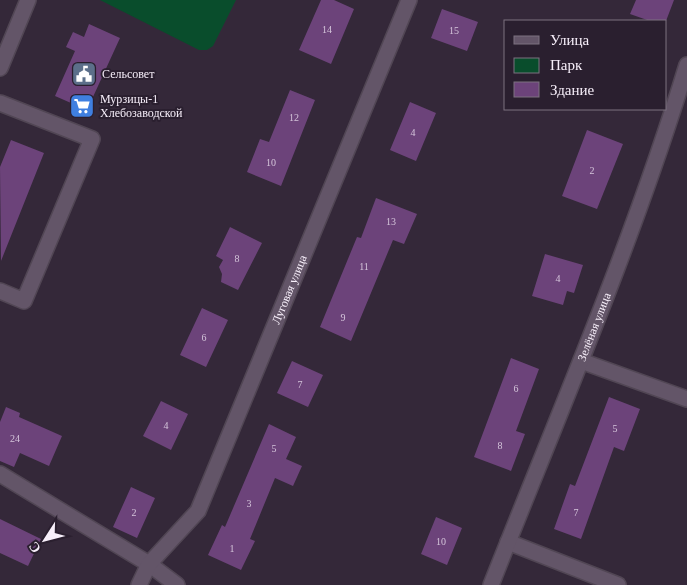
<svg xmlns="http://www.w3.org/2000/svg" width="687" height="585" font-family="'Times New Roman',serif">
	<style>
		.green { fill: #094d2c }
		.building { fill: #6c437a }
		.lines { fill: none; stroke-linecap: round; stroke-linejoin: round }
		.minor-casing { stroke: #514654; stroke-width: 18 }
		.minor { stroke: #635568; stroke-width: 15 }
		.labels { text-anchor: middle; dominant-baseline: central; stroke-width: 4; stroke-linejoin: round; paint-order: stroke }
		.number-label { font-size: 10px; fill: #d4c4da }
		.poi-label { font-size: 12px; fill: #f7effa; stroke: #2a1f2f; text-anchor: start }
		.street-label { font-size: 12px; fill: #f7effa; stroke: #2a1f2f }
	</style>
	<rect width="100%" height="100%" fill="#342839"/>
	<path class="green" d="M100,0H236L213,46L207,50H199Z"/>
	<path class="building" d="M321,0H334L354,9L331,64L299,50Z
		M636,0H674L666,21H650L630,14Z
		M442,9L478,22L467,51L431,38Z
		M89,24L120,38L87,110L55,96L75,51L66,47L73,32L84,37Z
		M290,90L315,100L281,186L247,172L260,139L269,142Z
		M410,102L436,113L416,161L390,150Z
		M587,130L623,144L597,209L562,196Z
		M11,140L44,153L1,261L0,167Z
		M376,198L417,214L404,244L393,240L351,341L320,327L357,237L361,238Z
		M230,227L262,243L238,290L221,282L222,274L219,267L223,260L216,256Z
		M545,254L583,265L574,293L567,291L563,305L532,296Z
		M202,308L228,320L206,367L180,355Z
		M511,358L539,369L516,431L525,434L511,471L474,457Z
		M292,361L323,375L308,407L277,393Z
		M609,397L640,409L624,451L614,447L581,539L554,529L570,484L575,486Z
		M161,401L188,414L171,450L143,436Z
		M6,407L20,413L19,417L62,436L49,466L20,453L14,467L0,461V422Z
		M269,424L296,437L286,459L302,466L293,486L275,478L250,539L255,541L241,570L208,555L222,525L225,527Z
		M131,487L155,498L137,538L113,527Z
		M436,517L462,528L447,565L421,554Z
		M0,519L41,539L28,566L0,553Z"/>
	<g class="lines">
		<defs>
			<g id="minor">
				<path d="M0,68L28,0"/>
				<path d="M0,103L92,139L24,301L0,291"/>
				<path d="M581,361L687,399"/>
				<path d="M0,474L149,564L177,585"/>
				<path d="M508,542L618,585"/>
				<path id="s1" d="M139,585L149,564L198,511L409,0"/>
				<path id="s2" d="M491,585C559,413 633,242 687,65"/>
			</g>
		</defs>
		<use href="#minor" class="minor-casing"/>
		<use href="#minor" class="minor"/>
	</g>
	<defs>
		<symbol id="civic-square" viewBox="-11 -11 22 22"><rect x="-9" y="-9" width="18" height="18" rx="4" fill="#5c6f8a" stroke="#2a1f2f"/><path d="M-.6-6.5H3V-4.5H.6V-3L4-1V1h2V6H-6V1h2V-1L-.6-3ZM-1.2 2.5V6h2.4V2.5Z" fill="#fff"/></symbol>
		<symbol id="supermarket-square" viewBox="-11 -11 22 22"><rect x="-9" y="-9" width="18" height="18" rx="4" fill="#3f7fe0" stroke="#2a1f2f"/><path d="M-6-5.5h2.5l.6 2H6L4.5 2H-2.5L-4.4-4H-6ZM-1.5 3.2a1.3 1.3 0 1 0 .1 0ZM3 3.2a1.3 1.3 0 1 0 .1 0Z" fill="#fff"/></symbol>
	</defs>
	<g fill-rule="evenodd">
		<use href="#civic-square" x="70" y="60" width="28" height="28"/>
		<use href="#supermarket-square" x="68" y="92" width="28" height="28"/>
	</g>
	<g class="labels">
		<g class="number-label">
			<text x="327" y="29">14</text>
			<text x="454" y="30">15</text>
			<text x="294" y="117">12</text>
			<text x="413" y="132">4</text>
			<text x="271" y="162">10</text>
			<text x="592" y="170">2</text>
			<text x="391" y="221">13</text>
			<text x="237" y="258">8</text>
			<text x="364" y="266">11</text>
			<text x="558" y="278">4</text>
			<text x="343" y="317">9</text>
			<text x="204" y="337">6</text>
			<text x="300" y="384">7</text>
			<text x="516" y="388">6</text>
			<text x="166" y="425">4</text>
			<text x="615" y="428">5</text>
			<text x="15" y="438">24</text>
			<text x="500" y="445">8</text>
			<text x="274" y="448">5</text>
			<text x="249" y="503">3</text>
			<text x="134" y="512">2</text>
			<text x="576" y="512">7</text>
			<text x="441" y="541">10</text>
			<text x="232" y="548">1</text>
		</g>
		<g class="poi-label">
			<text x="102" y="74">Сельсовет</text>
			<text x="100" y="99">Мурзицы-1<tspan x="100" dy="14">Хлебозаводской</tspan></text>
		</g>
		<g class="street-label">
			<text stroke="none"><textPath href="#s1" startOffset="335">Луговая улица</textPath></text>
			<text stroke="none"><textPath href="#s2" startOffset="278">Зелёная улица</textPath></text>
		</g>
	</g>
	<rect x="504" y="20" width="162" height="90" fill="#2a1f2f" stroke="#7c7280"/>
	<rect x="514" y="36" width="25" height="8" fill="#635568" stroke="#7c7280"/>
	<text x="550" y="45" font-size="15" fill="#f7effa">Улица</text>
	<rect x="514" y="58" width="25" height="15" fill="#094d2c" stroke="#7c7280"/>
	<text x="550" y="70" font-size="15" fill="#f7effa">Парк</text>
	<rect x="514" y="82" width="25" height="15" fill="#6c437a" stroke="#7c7280"/>
	<text x="550" y="95" font-size="15" fill="#f7effa">Здание</text>
	<g transform="translate(45 540) rotate(234)" stroke="#2a1f2f" stroke-width="4" paint-order="stroke">
	<path d="M0-4L9 19L0 12L-9 19Z" fill="#f7effa"/>
	<text y="-8" font-size="14" font-weight="bold" text-anchor="middle" fill="#f7effa">С</text>
	</g>
</svg>
